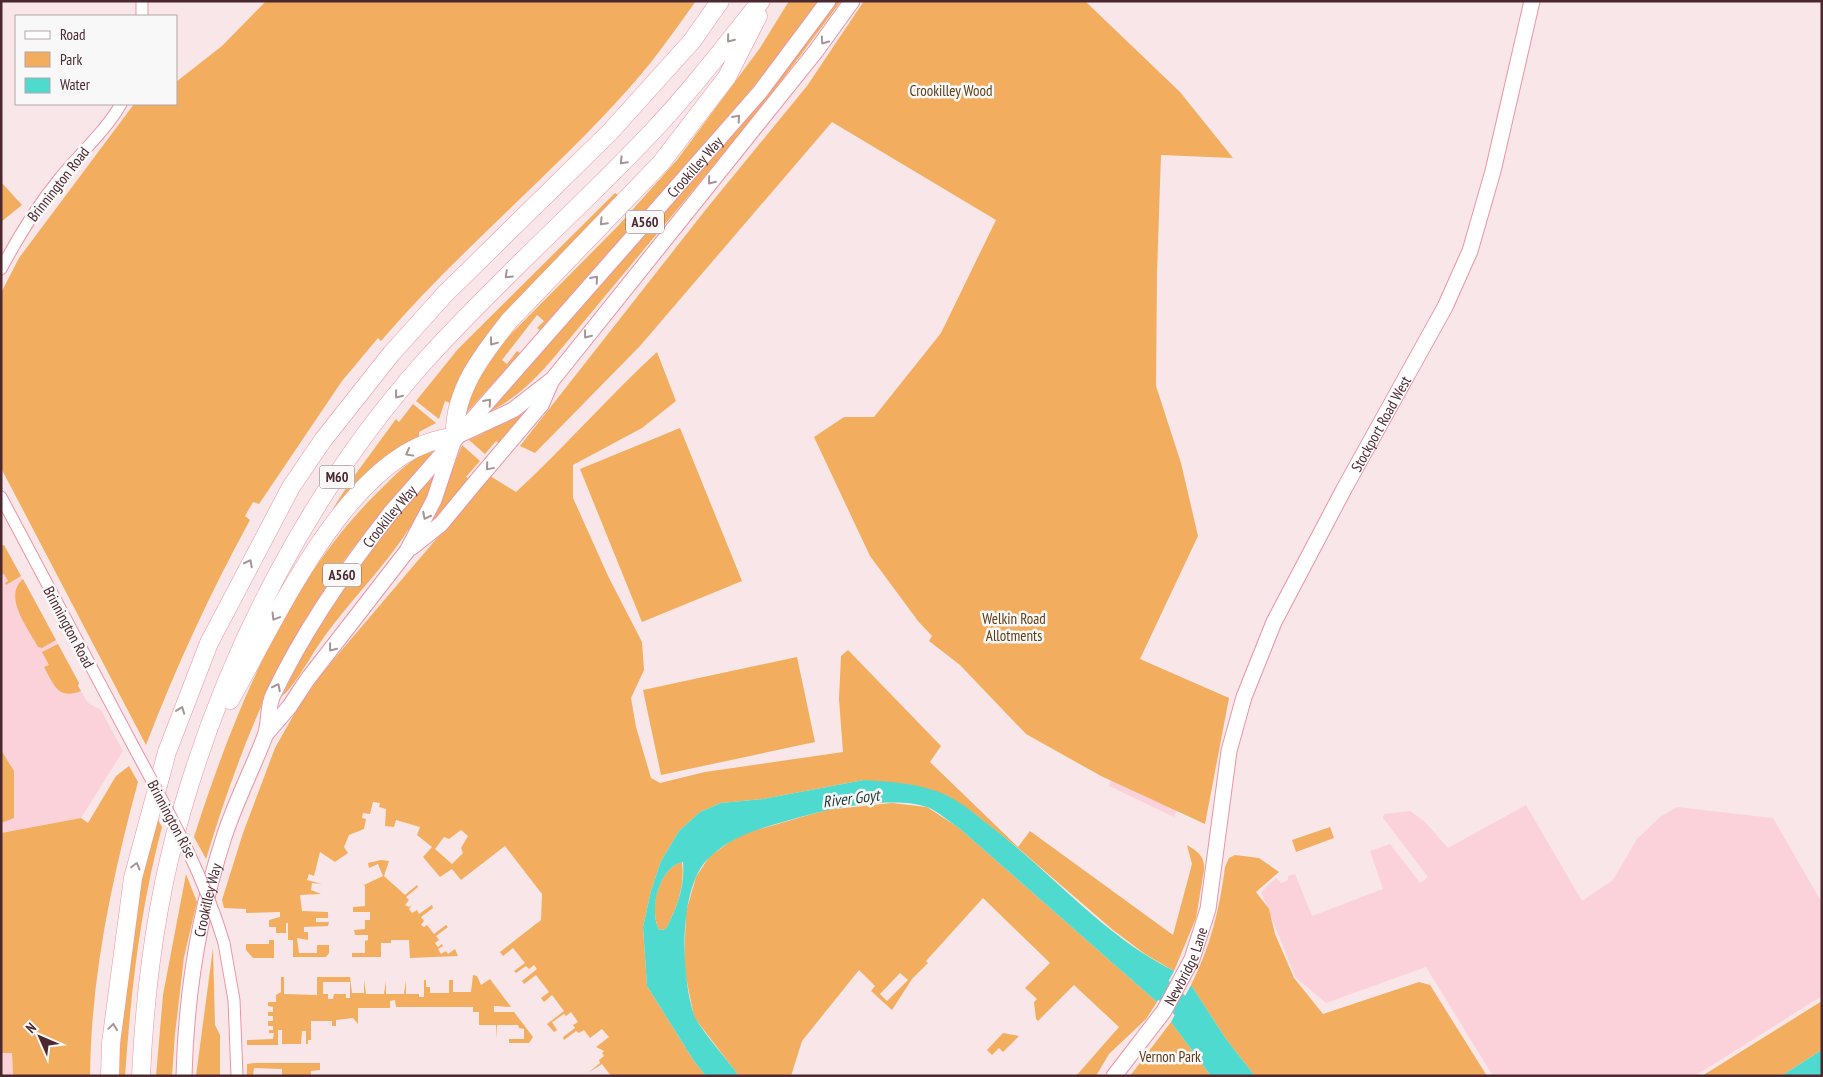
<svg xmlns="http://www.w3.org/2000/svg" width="1823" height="1077" font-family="'PT Sans Narrow',sans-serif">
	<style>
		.built { fill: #fbd2d9 }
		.green { fill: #f3ad5e; fill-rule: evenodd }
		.water { fill: #4edace; fill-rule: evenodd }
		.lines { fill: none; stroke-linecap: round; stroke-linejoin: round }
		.river { stroke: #4edace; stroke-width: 21 }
		.minor-casing { stroke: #eb94a5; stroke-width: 13 }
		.major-casing { stroke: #eb94a5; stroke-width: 17 }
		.highway-casing { stroke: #eb94a5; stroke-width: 19 }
		.minor { stroke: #fff; stroke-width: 11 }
		.major { stroke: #fff; stroke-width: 15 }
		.highway { stroke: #fff; stroke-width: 18 }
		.minor-bridge-casing { stroke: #eb94a5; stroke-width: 13; stroke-linecap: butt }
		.minor-bridge { stroke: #fff; stroke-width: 11 }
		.oneway { stroke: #a59497 }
		.labels { text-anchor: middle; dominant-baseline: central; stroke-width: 5; stroke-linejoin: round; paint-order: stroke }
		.shield { fill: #f8f8f8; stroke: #7f666b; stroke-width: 1 }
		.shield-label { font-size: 14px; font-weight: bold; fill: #4b282f }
		.park-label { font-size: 15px; fill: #5f3d15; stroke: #f8f8f8 }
		.street-label { font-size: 15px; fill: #4b282f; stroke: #f8f8f8 }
		.water-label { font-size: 16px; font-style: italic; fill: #1c3a37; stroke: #f8f8f8 }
	</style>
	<rect width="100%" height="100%" fill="#f9e6e8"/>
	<path class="built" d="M4,545L79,683L78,686L88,703L101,710L123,751L81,818L1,833V546Z
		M1115,768L1189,784L1174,817L1109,786Z
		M1526,805L1582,901L1613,880L1637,839L1660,817L1677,807L1773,818L1822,903V996L1695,1076H1493L1426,967L1326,1003L1296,978L1261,892L1276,878L1281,883L1288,880V876L1295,874L1312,916L1383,889L1370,851L1390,844L1420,883L1428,877L1383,818L1384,814L1410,811L1424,821L1448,848Z
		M1,1053H12L13,1076H1Z"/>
	<path class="green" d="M266,1H696C675,30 655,59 631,86C552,175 459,250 381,341L378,338L342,381L259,504L253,502L245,516L250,520C210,593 176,667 146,745L1,468V293L19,258L134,104H176V82L222,46Z
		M789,1H818L774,62L734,110L540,330L537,328L544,321L537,315L502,360L507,364L517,351L520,353L460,420L477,378L500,345L618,226L677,160L760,48Z
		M837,1H841L755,116L556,355C535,380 514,401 484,414L786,70Z
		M864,1H1085L1180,92L1233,158L1161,155L1157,273L1156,386L1181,463L1198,536L1140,659L1229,698L1205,824L1101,776L1026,734L960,665L929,641L932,636L918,621L870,556L814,437L844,417H874L941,333L996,220L832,122L640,346L535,453L520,446L707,208L807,86Z
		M1,182L22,205L1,222Z
		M615,193L618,195L497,322L479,346L450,403L445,401L439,419L416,401L458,349Z
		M657,352L676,401L642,428L573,465V498L609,578L642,642L644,670L631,698L636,727L651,778L660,783L705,772L843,752L839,699L841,656L848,650L941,746L930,762L1018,847L1030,831L1173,935L1192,864L1187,845C1198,852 1205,856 1204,870L1196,918L1174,971L1145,954L1113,930L1018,848L976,815L946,795L864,780L763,799L721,803L700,812L679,831L661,861L651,891L643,927L647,986L694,1061L706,1076H611L602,1064L588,1073L600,1063L599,1060L604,1056L602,1053L604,1051L596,1047L609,1037L602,1029L590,1038L584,1030L579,1033L576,1031L564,1040L563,1037L575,1028L573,1025L578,1022L571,1012L566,1016L564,1014L552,1022L557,1030L554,1032L547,1024L564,1011L552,995L544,1002L541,998L549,992L536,975L524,984L522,981L537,969L534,965L529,969L526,966L516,973L514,971L525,963L513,948L503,956L500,952L541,920L542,894L505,846L461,880L452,869L440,877L423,857L432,847L417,835L420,827L396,820L394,827L385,826L386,809L379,807L380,803L373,802L370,814L363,813L362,818L366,819L364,829L349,835L344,847L348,853L335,862L320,852L314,876L309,874L307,880L322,884L312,883L311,890L321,894L300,895L302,911L328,912V918H316V922H329L328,926L304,927V932H308V940L297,938L299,953H317V945H329V953L326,957H293V940H288V923H286V933H276V927H269V920L280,917V912L246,913V909L224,908L222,900L243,833L275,748L297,709L323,672L490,476L516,492C565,447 608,397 657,352ZM461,830L468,836L461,848L463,853L452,864L435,849L444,837L449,839Z
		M413,404L436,423L419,432V437C383,453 358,480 332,510L352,479L396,419L399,422Z
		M521,413L522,416L499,443L496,441L485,454L469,440L484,433L482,430Z
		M680,428L742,581L642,622L580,469Z
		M439,445C399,492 357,538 324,590C269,673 235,764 206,859L194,837C232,718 286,582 377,493C398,472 411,458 439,445Z
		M462,445L480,461L466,477L469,479L434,520L432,518L451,466H454Z
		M435,472C419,536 359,587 322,640C313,652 293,689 282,696L314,631L386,528Z
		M4,545L21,576L6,585L5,583L8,581L4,574L1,575V546Z
		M23,579L56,640L42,648L38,647C29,629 2,597 23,579Z
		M58,644L79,683L78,686L81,691C58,700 54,685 44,667L49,665L42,652Z
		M797,657L815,742L661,775L643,690Z
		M1,750L14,771V818L1,823Z
		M129,766L138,782C112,878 91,976 90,1076H13L12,1053H1V833L81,818L88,823L116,776Z
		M892,803L927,807L959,828L1157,1002L1146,1019L1109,1054L1096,1076H1076L1119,1027L1074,985L1038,1021L1036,1019L1034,1002L1037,999L1025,988L1050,963L983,898L926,961L928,963L912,979L892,1010L871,991L875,986L859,970L802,1041L791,1076H739L694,1017L684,967L686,912L696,877L709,857L739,835L826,810ZM900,973L908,980L887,1001L880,994Z
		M156,816L162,827C140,909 131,991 125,1076H117L135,907Z
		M1330,827L1334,838L1296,852L1292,840Z
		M1235,855L1259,858L1279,872L1256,892L1269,909L1275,934L1294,978L1323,1014L1419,982L1430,985L1487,1076H1255L1226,1039L1191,985C1210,948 1220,908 1225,867L1229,858Z
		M381,860L389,861L384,876L405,895L417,885L418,887L406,897L409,900L405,905L409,907L412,905L409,909L412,913L417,910L419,914L432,905L433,908L421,917L424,921L421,925L424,927L427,925L434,934L446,925L448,927L436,936L439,940L435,943L438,947L442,944L443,946L438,949L441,954L446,951L448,954L455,949L458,956L410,958L409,940H391V943H381V957H352V953H365V941L368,940V935H355L354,930L365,929V920H370V912H353V907L365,906V886L360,882L364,885L383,876L378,864L369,868L368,863Z
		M682,862C685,887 677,907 666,929L659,930C649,909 658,869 682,862Z
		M186,874L197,902L184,957L175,1034L172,1076H156L163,995Z
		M269,940H274V958H253L246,950V944H269Z
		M213,948L215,1025L220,1035V1076H196Z
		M473,975L477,976L481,985L490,979L511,1007L494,1006V1012H514L533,1037L529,1043H509V1039H524V1029L519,1028L518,1025H497V1039L496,1025H479V1012H473V1007H396L395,1000L390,1001V1008H358V1024L353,1018L336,1020V1026H332V1021H311V1040H308V1044H306V1031H302L301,1044H282V1030H278V1045H247V1040L273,1039L274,1033H269V1030H273V1026H268V1021H273V1016H268V1012H273V1007L268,1006V1002H276V995L281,992V977H284V994L317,995V977H350L352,993H364V980L366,994H384L386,981V994H404L406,980V994H419V997H424V980H426V987H430V993H449V980H453V992H471ZM323,982H350V998H346V994H334L333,999H328V994H323Z
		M1822,1001V1050L1781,1076H1702Z
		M1171,1022L1211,1076H1130Z
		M1003,1033L1019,1036L1003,1052L999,1048L992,1055L987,1050Z
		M254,1063H320V1070L311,1071V1076H282V1069L254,1068L253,1076H247V1064Z"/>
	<path class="water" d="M864,780C892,782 920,783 946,795C965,804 982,820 998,832C1056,878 1107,938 1174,971L1157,1002L959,828C949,822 938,811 927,807C897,796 834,807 804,816C770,826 737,832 711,856C677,884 681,977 694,1015C699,1028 730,1063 739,1076H706L694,1061L647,986L643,927L651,891L661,861L679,831L700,812L721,803L763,799ZM683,862C685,887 677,907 666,929L659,930C649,911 658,867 683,862Z
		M1191,985L1226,1039L1255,1076H1211L1171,1022Z
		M1822,1050V1076H1781Z"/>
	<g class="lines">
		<path class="river" d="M1143,972L1180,1005L1199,1028"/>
		<defs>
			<path id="minor" d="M142,1V16
				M1,269C18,237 37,206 60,178C80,153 105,132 121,104
				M1,497L138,755
				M224,943L234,1000L237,1076"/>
			<g id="major">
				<path d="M412,547L441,524L474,484L541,405L551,382"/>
				<path d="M266,734L290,706L307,680L407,551L434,500L455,437L513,410L553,379L816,51L852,1"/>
				<path id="s1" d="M184,1076C186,996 199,914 224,837C235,803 252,770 265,736C270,723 267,707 273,695C305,628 346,569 392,511L760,92L828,1"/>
				<path id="s2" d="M1114,1076L1164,1011L1192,959L1208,909L1229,751L1244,697L1274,622L1344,489L1445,307L1470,251L1493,171L1532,1"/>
			</g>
			<path id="highway" d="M230,700C275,622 352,444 455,437C453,392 482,355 509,321L661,163L727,77L758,16
				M110,1076L111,1043L133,878L167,752L209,643L291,487L323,440L391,354L445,294L610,132L692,41L720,1
				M141,1076C145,986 157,896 182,810C229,647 311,489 424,362C496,282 576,212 650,134C690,92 725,46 761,1"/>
		</defs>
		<use href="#minor" class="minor-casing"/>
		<use href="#major" class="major-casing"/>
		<use href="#highway" class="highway-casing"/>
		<use href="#minor" class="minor"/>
		<use href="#major" class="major"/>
		<use href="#highway" class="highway"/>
		<defs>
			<path id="minor-bridge" d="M138,755C171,816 204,876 224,943"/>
		</defs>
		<use href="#minor-bridge" class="minor-bridge-casing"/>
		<use href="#minor-bridge" class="minor-bridge"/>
	</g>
	<defs><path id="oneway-chevron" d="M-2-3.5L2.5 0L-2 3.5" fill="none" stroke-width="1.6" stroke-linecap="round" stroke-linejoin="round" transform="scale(1.25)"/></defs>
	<g class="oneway">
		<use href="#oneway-chevron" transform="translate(730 39) rotate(129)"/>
		<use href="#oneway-chevron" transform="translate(824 41) rotate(125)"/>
		<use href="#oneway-chevron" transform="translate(737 118) rotate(-49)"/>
		<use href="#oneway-chevron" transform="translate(623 161) rotate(134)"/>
		<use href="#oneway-chevron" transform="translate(711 181) rotate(129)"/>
		<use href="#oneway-chevron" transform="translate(603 222) rotate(134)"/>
		<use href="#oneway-chevron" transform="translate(508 275) rotate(136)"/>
		<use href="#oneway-chevron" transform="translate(595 279) rotate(-49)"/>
		<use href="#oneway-chevron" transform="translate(587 335) rotate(128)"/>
		<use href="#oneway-chevron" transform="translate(493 342) rotate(127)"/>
		<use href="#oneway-chevron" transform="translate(398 395) rotate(128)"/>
		<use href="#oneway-chevron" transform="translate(488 402) rotate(-49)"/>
		<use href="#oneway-chevron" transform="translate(409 453) rotate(151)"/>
		<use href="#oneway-chevron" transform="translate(489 467) rotate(130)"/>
		<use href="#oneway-chevron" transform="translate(426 516) rotate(117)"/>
		<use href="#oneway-chevron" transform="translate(249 563) rotate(-63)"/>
		<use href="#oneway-chevron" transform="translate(275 617) rotate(121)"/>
		<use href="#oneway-chevron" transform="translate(332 648) rotate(128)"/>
		<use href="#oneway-chevron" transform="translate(277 687) rotate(-63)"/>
		<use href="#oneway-chevron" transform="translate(181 710) rotate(-70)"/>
		<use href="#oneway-chevron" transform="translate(136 866) rotate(-75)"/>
		<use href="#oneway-chevron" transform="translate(113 1027) rotate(-82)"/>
	</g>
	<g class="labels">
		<g class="shield">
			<rect x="626" y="210.5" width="38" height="23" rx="4"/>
			<rect x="319.5" y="465.5" width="35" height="23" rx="4"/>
			<rect x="323" y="563.5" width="38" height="23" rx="4"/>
		</g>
		<g class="shield-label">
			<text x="645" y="222">A560</text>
			<text x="337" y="477">M60</text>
			<text x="342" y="575">A560</text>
		</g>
		<g class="park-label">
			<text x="951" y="90">Crookilley Wood</text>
			<text x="1014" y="618">Welkin Road<tspan x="1014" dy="17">Allotments</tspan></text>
			<text x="1170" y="1056">Vernon Park</text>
		</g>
		<g class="street-label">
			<text stroke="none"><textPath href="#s1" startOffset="1072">Crookilley Way</textPath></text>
			<text transform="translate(58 184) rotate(-52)">Brinnington Road</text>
			<text stroke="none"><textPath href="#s2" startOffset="715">Stockport Road West</textPath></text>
			<text stroke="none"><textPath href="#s1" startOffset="608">Crookilley Way</textPath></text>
			<text transform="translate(69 627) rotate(62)">Brinnington Road</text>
			<text transform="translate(172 819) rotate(62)">Brinnington Rise</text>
			<text stroke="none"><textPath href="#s1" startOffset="178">Crookilley Way</textPath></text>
			<text stroke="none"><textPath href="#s2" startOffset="132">Newbridge Lane</textPath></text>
		</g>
		<g class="water-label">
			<text transform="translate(851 798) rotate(-7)">River Goyt</text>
		</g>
	</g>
	<rect width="1823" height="1077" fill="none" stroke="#4b282f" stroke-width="5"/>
	<rect x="15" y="15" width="162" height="90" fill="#f8f8f8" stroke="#b3a5a8"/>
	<rect x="25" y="31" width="25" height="8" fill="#ffffff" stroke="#b3a5a8"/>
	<text x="60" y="40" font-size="15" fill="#4b282f">Road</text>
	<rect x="25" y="52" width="25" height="15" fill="#f3ad5e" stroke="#b3a5a8"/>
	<text x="60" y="65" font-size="15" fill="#4b282f">Park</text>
	<rect x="25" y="78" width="25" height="15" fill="#4edace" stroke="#b3a5a8"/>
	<text x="60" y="90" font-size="15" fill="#4b282f">Water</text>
	<g transform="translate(40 1037) rotate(315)" stroke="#f8f8f8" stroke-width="4" paint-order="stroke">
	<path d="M0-4L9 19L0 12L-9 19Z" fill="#4b282f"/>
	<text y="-8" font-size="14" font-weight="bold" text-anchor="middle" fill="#4b282f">N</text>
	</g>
</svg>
